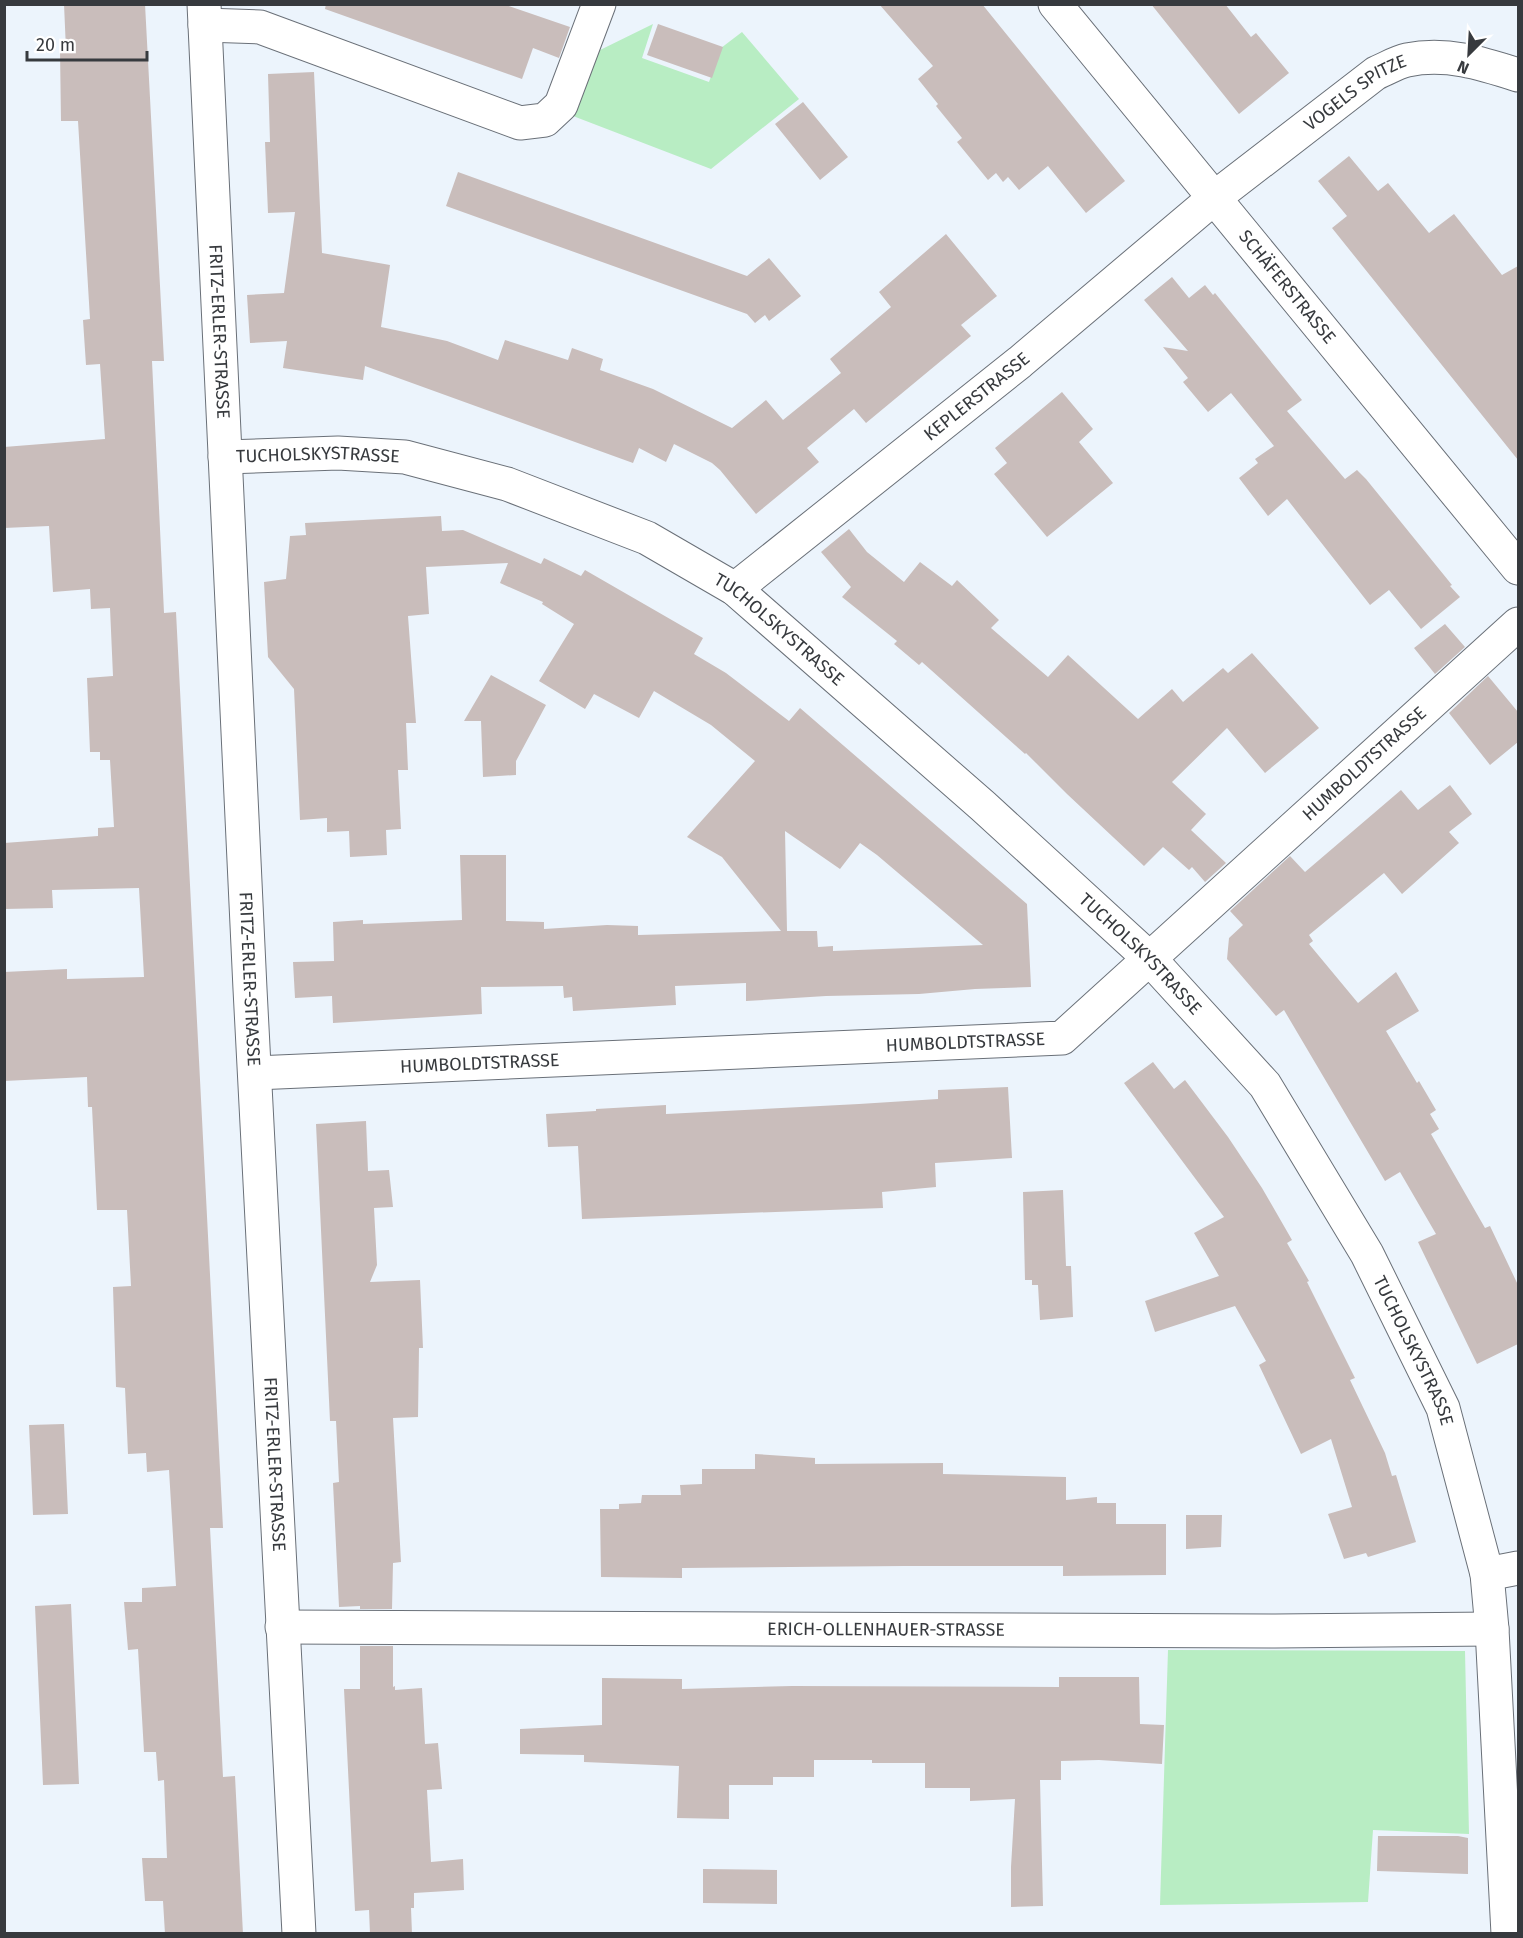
<svg xmlns="http://www.w3.org/2000/svg" width="1523" height="1938" font-family="'Fira Sans',sans-serif">
	<style>
		.green { fill: #b8edc3 }
		.building { fill: #c9bdbb; fill-rule: evenodd }
		.lines { fill: none; stroke-linecap: round; stroke-linejoin: round }
		.minor-casing { stroke: #6a7078; stroke-width: 35 }
		.minor { stroke: #fff; stroke-width: 33 }
		.labels { text-anchor: middle; dominant-baseline: central; stroke-width: 4.5; stroke-linejoin: round; paint-order: stroke }
		.street-label { font-size: 18px; fill: #373a3e; stroke: #fff }
	</style>
	<rect width="100%" height="100%" fill="#ecf4fc"/>
	<path class="green" d="M653,24L642,58L709,82L721,48L742,32L799,99L711,169L573,116L596,52Z
		M1168,1650L1465,1651L1469,1834L1373,1830L1368,1902L1160,1905Z"/>
	<path class="building" d="M64,4H145L164,361H152L164,613L176,612L223,1528H210L223,1777L235,1776L243,1934H165L163,1901H145L142,1858H167L164,1780L158,1781L156,1752H144L138,1649L128,1650L124,1602H142V1588L176,1586L169,1470L147,1472L146,1453L128,1454L125,1388L116,1387L113,1287L131,1286L127,1210H97L92,1107H88L87,1077L4,1081V972L67,969V979L144,977L139,888L52,890L53,908L4,909V843L98,836V828L114,827L110,760H100V752H90L87,678L113,676L110,608L91,609L90,589L53,592L49,526L4,528V447L105,439L100,364L86,365L83,320L90,319L78,121H61L60,50H66Z
		M326,4H503L570,27L559,58L533,48L522,79L325,9Z
		M879,4H982L1125,181L1086,213L1048,166L1019,190L1008,177L1003,182L996,173L988,180L957,142L962,138L936,106L938,104L918,79L933,66Z
		M1151,4H1225L1251,37L1256,33L1289,73L1239,114Z
		M658,24L723,47L712,78L647,55Z
		M314,72L322,253L390,265L381,327L447,341L498,360L505,340L568,360L572,348L603,359L600,370L653,389L732,428L766,400L783,420L841,373L830,359L891,307L879,292L946,234L997,296L961,325L971,336L866,423L854,409L807,448L819,462L756,514L720,470L712,463L674,444L666,462L639,448L633,463L365,366L363,380L283,368L287,341L250,343L247,295L284,293L295,212L268,213L265,142H270L268,74Z
		M803,102L848,157L820,180L775,124Z
		M1349,156L1378,191L1388,183L1429,233L1454,214L1502,275L1518,266V460L1332,228L1347,216L1318,181Z
		M458,172L747,276L769,258L801,296L769,321L765,315L755,323L747,314L446,206Z
		M1172,277L1189,298L1205,285L1213,295L1215,293L1302,400L1287,411L1345,479L1357,470L1366,479L1452,585L1450,586L1460,597L1421,629L1389,590L1370,605L1287,499L1268,516L1239,478L1258,463L1255,459L1274,446L1231,393L1208,412L1183,382L1188,378L1163,347L1188,351L1144,300Z
		M1062,392L1093,429L1079,442L1113,483L1047,537L994,474L1007,463L995,448Z
		M441,516L442,531L463,530L541,564L544,558L581,576L585,570L703,638L694,654L726,673L789,721L800,708L1027,904L1031,987L975,989L919,994L826,996L746,1001V983L675,986L676,1005L573,1011L572,997L564,998L563,986L481,987L482,1014L333,1023L332,996L295,998L293,962L334,961L333,922L363,920V924L462,920L460,855H506V921L544,922V929L607,925L638,926V935L781,931L722,857L687,837L755,761L711,725L654,691L639,718L594,694L585,709L539,681L574,624L542,604L543,602L500,583L508,563L426,567L429,614L408,616L416,723H406L408,770H398L401,829L386,830L387,855L350,857L349,831L327,832V818L300,820L294,689L268,657L264,582L286,579L290,536L306,535L305,523ZM785,831L840,869L860,843L877,855L983,945L833,951V946L818,947L817,931H787Z
		M849,529L867,552L904,582L920,562L952,586L957,580L999,620L991,628L1048,677L1068,655L1138,719L1172,689L1183,702L1223,668L1228,673L1252,653L1319,728L1265,773L1227,728L1172,782L1206,814L1191,830L1226,863L1205,882L1192,867L1189,870L1163,847L1144,866L1067,794L1026,753L1025,754L922,662L919,665L894,644L897,641L842,597L851,587L821,552Z
		M1445,624L1465,647L1435,674L1414,648Z
		M491,675L546,705L516,761V775L483,777L481,721H464Z
		M1488,676L1518,712V742L1490,765L1449,713Z
		M1450,785L1472,814L1449,832L1459,843L1402,894L1384,873L1309,935L1313,941L1309,944L1358,1003L1396,972L1419,1011L1386,1031L1417,1083L1419,1081L1436,1110L1430,1114L1439,1129L1431,1134L1485,1228L1490,1226L1518,1285V1344L1477,1364L1418,1242L1436,1234L1400,1172L1385,1181L1284,1010L1276,1016L1227,959L1229,938L1243,925L1230,911L1290,856L1305,872L1401,790L1418,810Z
		M1153,1062L1174,1089L1185,1080L1228,1137L1262,1188L1292,1240L1287,1243L1309,1281L1307,1282L1355,1378L1350,1380L1385,1453L1392,1476L1396,1475L1416,1542L1368,1557L1366,1553L1344,1559L1328,1514L1352,1507L1331,1439L1301,1454L1259,1365L1266,1361L1235,1306L1155,1332L1145,1301L1219,1276L1194,1233L1224,1217L1124,1083Z
		M1008,1087L1012,1158L935,1163L936,1187L882,1192L883,1208L582,1219L578,1146L548,1147L546,1114L596,1111V1109L666,1105V1114L859,1104L938,1099V1090Z
		M366,1121L368,1171L389,1170L393,1207L374,1208L377,1265L370,1282L420,1280L423,1348H419L418,1417L393,1418L401,1562L393,1563L392,1609H360V1606L339,1607L333,1483L339,1482L336,1421H330L316,1124Z
		M1063,1190L1066,1266H1071L1073,1317L1040,1320L1038,1285H1032V1280H1025L1023,1192Z
		M64,1424L68,1514L33,1515L29,1425Z
		M755,1454L815,1458V1464L943,1463V1474L1066,1477V1500L1097,1497V1503H1116V1524H1166V1575L1063,1576V1566H904L682,1568V1578L601,1577L600,1509H619V1504L641,1503L642,1495H681L680,1485L702,1484V1469H755Z
		M1186,1515H1222L1221,1547L1186,1549Z
		M71,1604L79,1784L43,1785L35,1606Z
		M360,1646H393V1687L395,1686V1690L422,1688L425,1744L438,1743L442,1789L427,1790L431,1862L463,1859L464,1890L414,1893V1908H411L412,1934H370L369,1910L355,1911L344,1689H360Z
		M1059,1677H1139L1140,1724L1164,1725L1162,1764L1099,1760L1061,1761V1780H1040L1043,1906L1011,1907V1867L1015,1799L970,1801V1788H925V1763H872V1760H814V1777H773V1785H729V1819L677,1818L679,1766L584,1762V1755L520,1754V1729L602,1725V1678L682,1679V1689L792,1686L1059,1687Z
		M1378,1836H1458L1468,1838V1874L1377,1871Z
		M703,1869L777,1870V1904L703,1903Z"/>
	<g class="lines">
		<defs>
			<g id="minor">
				<path id="s1" d="M204,4L250,989L299,1934"/>
				<path id="s2" d="M1055,4L1518,568"/>
				<path d="M205,25L260,27L520,123L545,120L561,105L599,4"/>
				<path id="s3" d="M225,457L338,453L405,457L507,484L647,538L735,589L983,806L1149,958L1265,1085L1367,1254L1443,1408L1487,1574L1492,1629L1508,1934"/>
				<path id="s4" d="M735,589L1020,362L1214,198L1376,73C1386,69 1397,62 1407,60C1446,52 1481,63 1518,75"/>
				<path id="s5" d="M255,1073L1062,1038L1518,624"/>
				<path d="M1487,1574L1518,1568"/>
				<path id="s6" d="M282,1627L1275,1631L1492,1629"/>
			</g>
		</defs>
		<use href="#minor" class="minor-casing"/>
		<use href="#minor" class="minor"/>
	</g>
	<g class="labels">
		<g class="street-label">
			<text stroke="none"><textPath href="#s4" startOffset="795">VOGELS SPITZE</textPath></text>
			<text stroke="none"><textPath href="#s2" startOffset="366">SCHÄFERSTRASSE</textPath></text>
			<text stroke="none"><textPath href="#s1" startOffset="328">FRITZ-ERLER-STRASSE</textPath></text>
			<text stroke="none"><textPath href="#s4" startOffset="309">KEPLERSTRASSE</textPath></text>
			<text stroke="none"><textPath href="#s3" startOffset="93">TUCHOLSKYSTRASSE</textPath></text>
			<text stroke="none"><textPath href="#s3" startOffset="597">TUCHOLSKYSTRASSE</textPath></text>
			<text stroke="none"><textPath href="#s5" startOffset="1216">HUMBOLDTSTRASSE</textPath></text>
			<text stroke="none"><textPath href="#s3" startOffset="1083">TUCHOLSKYSTRASSE</textPath></text>
			<text stroke="none"><textPath href="#s1" startOffset="976">FRITZ-ERLER-STRASSE</textPath></text>
			<text stroke="none"><textPath href="#s5" startOffset="711">HUMBOLDTSTRASSE</textPath></text>
			<text stroke="none"><textPath href="#s5" startOffset="225">HUMBOLDTSTRASSE</textPath></text>
			<text stroke="none"><textPath href="#s3" startOffset="1569">TUCHOLSKYSTRASSE</textPath></text>
			<text stroke="none"><textPath href="#s1" startOffset="1462">FRITZ-ERLER-STRASSE</textPath></text>
			<text stroke="none"><textPath href="#s6" startOffset="604">ERICH-OLLENHAUER-STRASSE</textPath></text>
		</g>
	</g>
	<rect width="1523" height="1938" fill="none" stroke="#373a3e" stroke-width="12"/>
	<g transform="translate(1469 54) rotate(204)" stroke="#ffffff" stroke-width="4.5" paint-order="stroke">
	<path d="M0-4.5L10 22L0 15L-10 22Z" fill="#373a3e"/>
	<text y="-9" font-size="16" font-weight="bold" text-anchor="middle" fill="#373a3e">N</text>
	</g>
	<path d="M27 51v9h120v-9" fill="none" stroke="#373a3e" stroke-width="3"/>
	<text x="36" y="51" font-size="18" fill="#373a3e" stroke="#ffffff" stroke-width="4.5" paint-order="stroke">20 m</text>
</svg>
